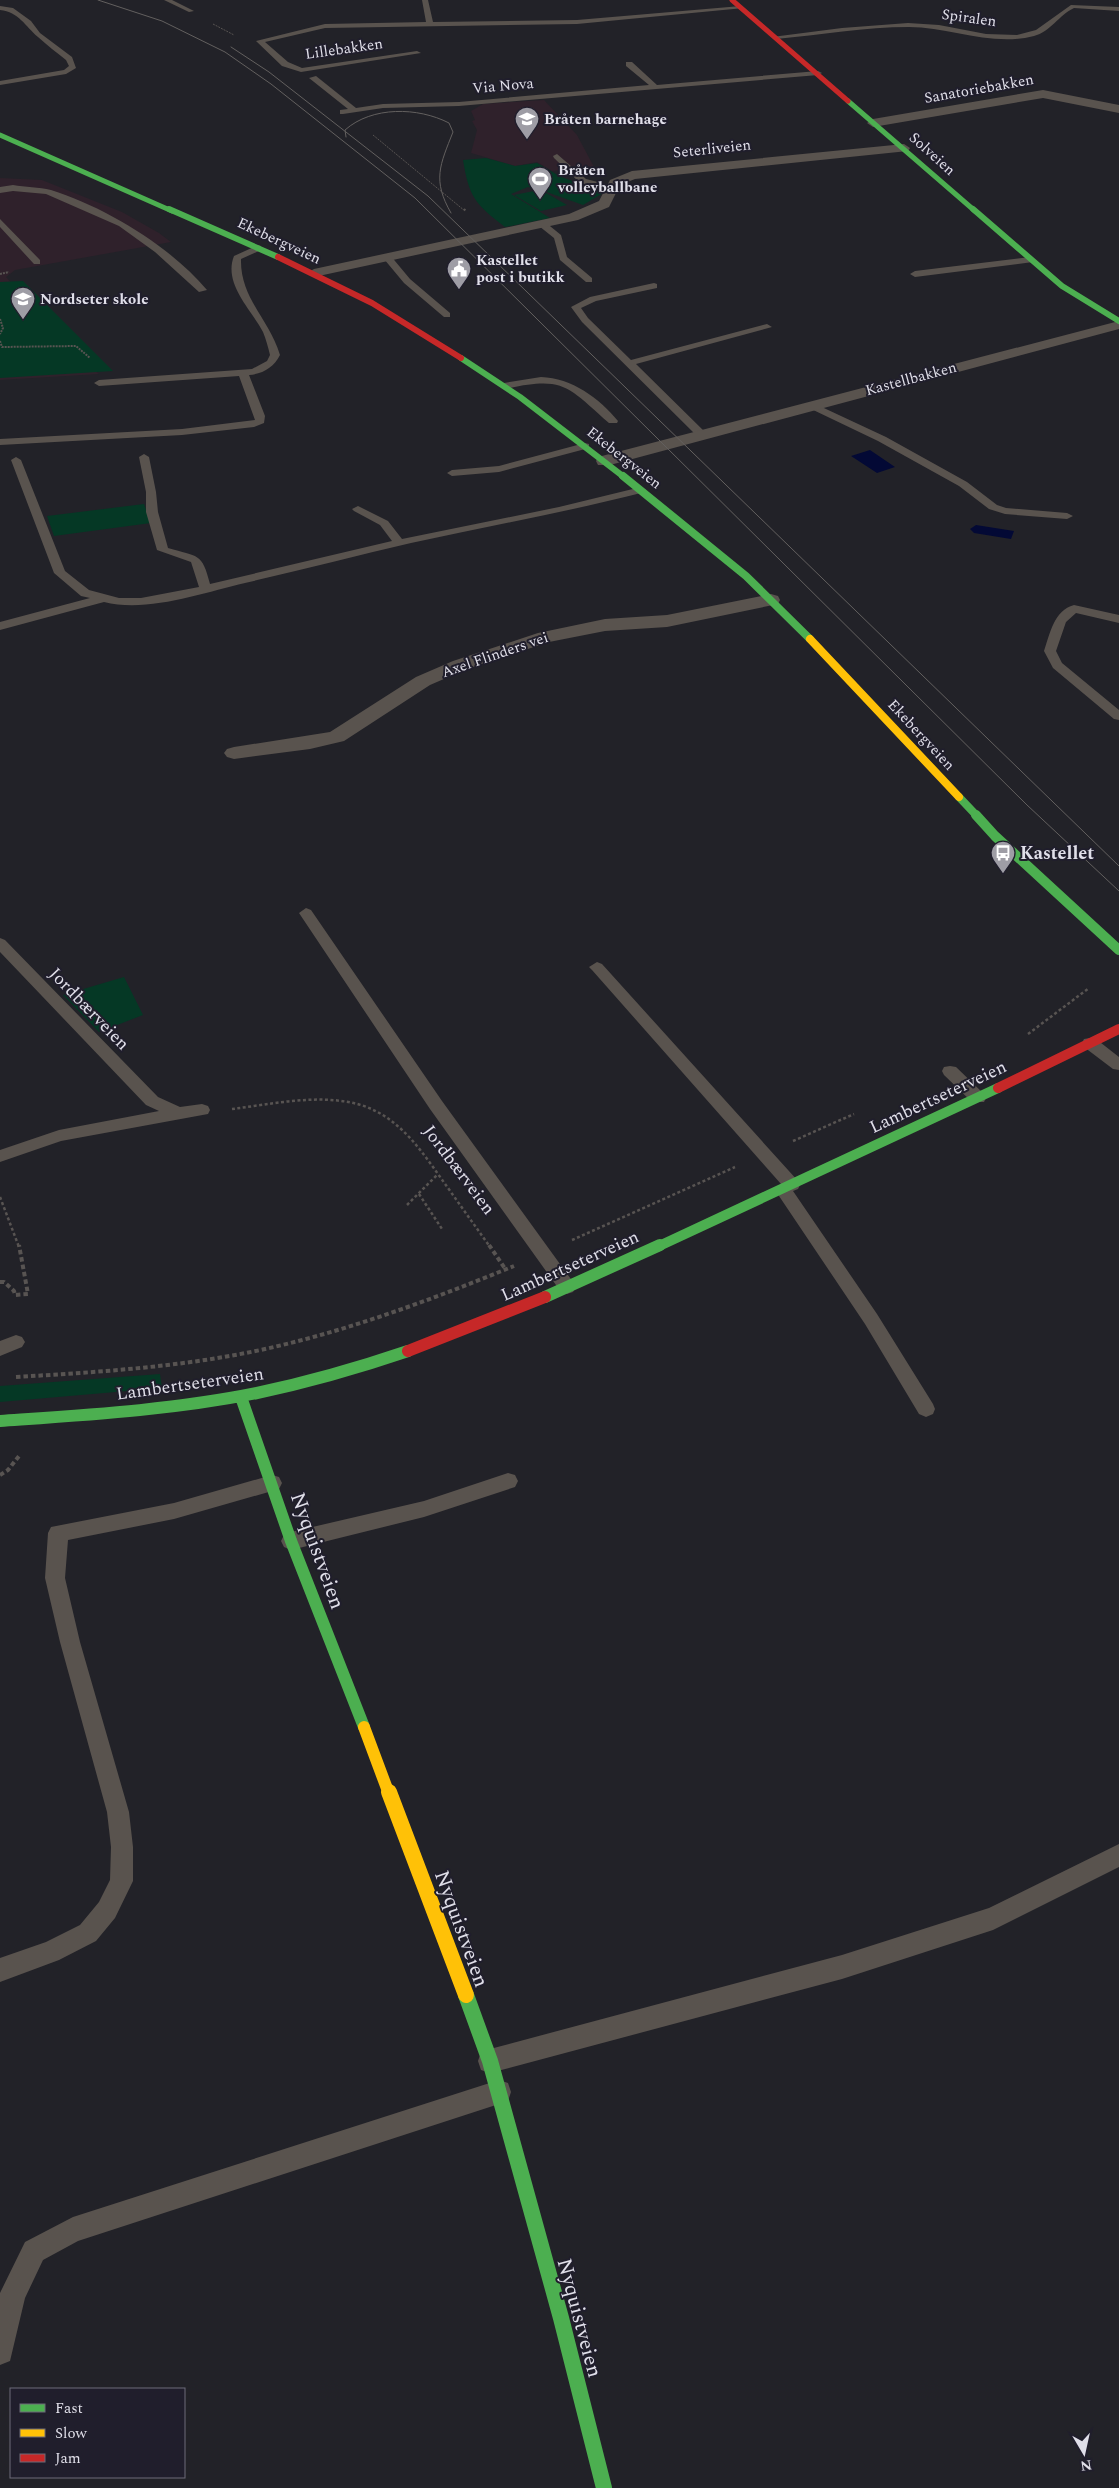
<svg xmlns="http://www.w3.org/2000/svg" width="1119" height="2488" font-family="Spectral,serif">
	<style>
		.education { fill: #2f212b }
		.green { fill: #053825 }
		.water { fill: #030935 }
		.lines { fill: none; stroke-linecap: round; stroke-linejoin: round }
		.path-far3 { stroke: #585452; stroke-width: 1; stroke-dasharray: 2 1; stroke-linecap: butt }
		.path-far2 { stroke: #585452; stroke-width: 2; stroke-dasharray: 2 1; stroke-linecap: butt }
		.path-far1 { stroke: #585452; stroke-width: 2.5; stroke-dasharray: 3 2.5; stroke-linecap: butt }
		.path { stroke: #585452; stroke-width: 4; stroke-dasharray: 4.5 3; stroke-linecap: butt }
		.lane { fill: #59534e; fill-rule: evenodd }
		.street { fill: #59534e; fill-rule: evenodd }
		.fast-far5 { stroke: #4caf50; stroke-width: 5 }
		.fast-far4 { stroke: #4caf50; stroke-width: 6 }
		.fast-far3 { stroke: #4caf50; stroke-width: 8 }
		.fast-far2 { stroke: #4caf50; stroke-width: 10 }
		.fast-far1 { stroke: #4caf50; stroke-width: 12 }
		.fast { stroke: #4caf50; stroke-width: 16 }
		.slow-far2 { stroke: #ffc107; stroke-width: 8 }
		.slow-far1 { stroke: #ffc107; stroke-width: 12 }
		.slow { stroke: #ffc107; stroke-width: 16 }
		.jam-far3 { stroke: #c62828; stroke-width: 5 }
		.jam-far2 { stroke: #c62828; stroke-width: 6 }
		.jam-far1 { stroke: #c62828; stroke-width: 10 }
		.jam { stroke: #c62828; stroke-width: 12 }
		.tram { stroke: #63605f; stroke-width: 1 }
		.labels { text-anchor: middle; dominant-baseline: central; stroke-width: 4; stroke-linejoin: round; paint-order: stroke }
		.far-street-label { font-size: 15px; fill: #e0dfe9; stroke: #201e2c }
		.far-poi-label { font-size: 15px; font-weight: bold; fill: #e0dfe9; stroke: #201e2c; text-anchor: start }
		.poi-label { font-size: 18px; font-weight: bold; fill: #e0dfe9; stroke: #201e2c; text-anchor: start }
		.street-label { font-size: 18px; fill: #e0dfe9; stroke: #201e2c }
		.near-street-label { font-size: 21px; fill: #e0dfe9; stroke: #201e2c }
	</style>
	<rect width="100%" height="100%" fill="#222228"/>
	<path class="education" d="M544,100L577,135L594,167L552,171L537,162L515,166L471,153L477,130L472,121L475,120L471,111L483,104Z
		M0,178L42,180L122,212L159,233L171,242L15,270L6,277L85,363L99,374L0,380Z"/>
	<path class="green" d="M486,158L515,166L537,163L561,177L605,192L583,205L541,190L567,205L541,211L514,195L539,190L528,187L511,194L550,218L505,227C475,204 469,197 463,160Z
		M23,281L113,371L0,378V282Z
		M144,504L151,523L54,536L47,516Z
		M124,977L143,1015L99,1032L63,995Z
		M160,1374L162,1388L0,1402V1386Z"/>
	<path class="water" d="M870,450L895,467L877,473L851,456Z
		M976,525L1014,531L1011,539L974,533L970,529Z"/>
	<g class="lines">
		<path class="path-far3" d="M213,24L234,35
			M373,135L465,211"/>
		<path class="path-far2" d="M464,209L466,211
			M0,274L9,272
			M0,319L3,328L0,334
			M0,341L2,347L76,346L90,358"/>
		<path class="path-far1" d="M1028,1034L1089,988
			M232,1109C273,1104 320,1093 361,1105C402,1118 424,1155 448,1188C462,1208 476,1227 490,1247
			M793,1141L854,1114
			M419,1194L442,1229
			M0,1197L19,1247
			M407,1205L438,1174
			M572,1240L735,1167"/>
		<path class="path" d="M489,1245L506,1270
			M0,1282H4L14,1291L15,1295L28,1294L19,1245
			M16,1377C99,1372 183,1367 265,1349C351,1330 433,1299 514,1266
			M0,1475L8,1470L19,1456"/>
		<path class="lane" d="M164,0H172L194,11L189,12Z
			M422,0H428L433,22L577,20L741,6L744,8L577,24L325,28L265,42L288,62L302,68L417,51L421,53L301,72L282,66L256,41L325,24L426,22Z
			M1071,5L1119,7V11L1074,8C1059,15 1050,32 1034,36C992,47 951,27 909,27C865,27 820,35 776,39L772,37L842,28L908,23L939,25L986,34L1017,35L1036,30Z
			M0,6L13,8L31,21L40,33L72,57L76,68L66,74L0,85V81L64,70L69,66L66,60C57,53 47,45 38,37C25,26 19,12 0,10Z
			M626,62H632L657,85L818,71L822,73L818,75L459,106L383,108L343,114H340V110L348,109L309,78L316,76L356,108L383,104L459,102L649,85L626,66Z
			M557,154L586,179L617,187L613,190L580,183L554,158L553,156Z
			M13,185C25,187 39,187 51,190C105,207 170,246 207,290L199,292L155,252L119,226L46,194L13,191L0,193V187Z
			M0,219L40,260V264H34L0,227Z
			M539,222H545L561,235L567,257L592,278V282H586L560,260L554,238L539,226Z
			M258,245L261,246V250L241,259C240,298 269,319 280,355C274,367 263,374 249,375L265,416L264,423L254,427L182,435L0,445V439L182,429L255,420L239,376L99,386L94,383L99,380L252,369L267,361L270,355C268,347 266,339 263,332C251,309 223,284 234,256Z
			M384,255H390L410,279L450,313V317H444L404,283L384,259Z
			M1030,257L1034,260L1033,262L915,277L910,274L915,271Z
			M654,283L657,284V288L596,301L581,308L588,318L631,360L767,324L772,327L636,364L707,434V438H699L582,322L571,307L590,297Z
			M541,377C572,378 599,398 618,421L617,423H609C566,385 564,376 504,389L499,386L504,383Z
			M811,402L886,437L967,482L997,505L1006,508L1067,513L1073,516L1067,519L1005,514L989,509L959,486L878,441L807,407L806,405Z
			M585,443L589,444V448L499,472L452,476L447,473L452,470L499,466Z
			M144,454L149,457L156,492L158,512L168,548C198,557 202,552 210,584L392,541L380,525L354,511L352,509L358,506L388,521L402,539L559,507L641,487L646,490L645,492C567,512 489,526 411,543C356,556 300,570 245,583C202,593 147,613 104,602L0,630V622L90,598L81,596L54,573L11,460L16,457L21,460L65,571L89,590L119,598H141L199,587L191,562L157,550L146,512V492L139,457Z
			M1074,605L1119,615V623L1076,613L1066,622L1056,651L1062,663L1119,710V720L1114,719L1053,668L1044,651C1050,634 1054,610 1074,605Z
			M306,908L311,910L442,1101L573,1282L576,1287L573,1292L567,1294L561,1292L430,1109L299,913Z
			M0,938L5,940L158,1097L180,1107L202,1104L208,1106L210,1110L208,1114L61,1141L0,1162V1150L59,1130L159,1111L146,1105L0,952Z
			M597,962L602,964L798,1181L800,1185L798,1189L793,1191L877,1314L933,1404L935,1409L933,1414L926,1417L919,1414L865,1324L777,1193L774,1189L781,1184L592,970L589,967Z
			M1090,1038L1096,1039L1119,1057V1070L1113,1069L1084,1047L1082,1043L1084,1039Z
			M950,1066L956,1067L984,1094L986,1098L984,1102H972L944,1075L942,1071L944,1067Z
			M16,1335L22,1337L25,1342L22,1347L0,1356V1341Z
			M508,1473L515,1475L518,1481L515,1487L424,1517L291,1550L284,1547L281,1541L284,1535L291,1532L424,1501Z
			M272,1475L279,1477L282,1483L279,1489L174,1519L68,1540L65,1578L80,1642L129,1812L133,1847V1881L115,1918L96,1941L59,1960L0,1982V1958L46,1942L80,1925L99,1902L110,1880L111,1847L107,1812L60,1642L45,1578L48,1533L51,1527L174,1503Z
			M1119,1844V1867L993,1930L842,1979L490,2073L481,2070L478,2061L481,2052L490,2049L842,1955L989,1908Z
			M499,2080L508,2083L511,2092L508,2101L499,2104L78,2241L43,2260L25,2298L10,2361L0,2365V2293L25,2242L73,2217Z"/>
		<path class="street" d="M1043,90L1119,105V113L1043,98L873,127L867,123L873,119Z
			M904,144L910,148L908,151L635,179L620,185L609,207L578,220L314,277L307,273L314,269L569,214L599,201L610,180L632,171Z
			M1119,321V329L610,465H598L596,461L598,457Z
			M771,594L778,596L780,600L778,604L667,627L605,631L549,642L467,669L430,685L344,741L310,749L234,759L227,757L224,753L227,749L234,747L330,732L416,677L453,661L538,633L605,619L667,615Z"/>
		<path class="fast-far5" d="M848,101L975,211
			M0,135L172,211"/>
		<path class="fast-far4" d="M169,209L278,257
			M973,209L1062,286L1119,321
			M461,358L520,397L624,477"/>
		<path class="fast-far3" d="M623,476L746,576L810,639
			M959,797L977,816"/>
		<path class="fast-far2" d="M976,815L995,836L1119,950
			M657,1247L998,1088"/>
		<path class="fast-far1" d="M545,1297L660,1245
			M241,1397L291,1541L364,1727
			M0,1421C86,1415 173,1410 257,1393C309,1382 358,1368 408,1351"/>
		<path class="fast" d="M466,1995L490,2061L561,2318L604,2488"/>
		<path class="slow-far2" d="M810,639L959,797"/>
		<path class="slow-far1" d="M364,1727L389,1794"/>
		<path class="slow" d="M389,1792L466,1995"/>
		<path class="jam-far3" d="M732,0L848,101"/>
		<path class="jam-far2" d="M278,257L372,303L461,358"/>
		<path class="jam-far1" d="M998,1088L1119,1029"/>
		<path class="jam" d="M408,1351L545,1297"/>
		<path class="tram" d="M98,0L162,21L225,52L271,84L415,198L1027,805L1119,891
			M231,47L269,72L428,196L1119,866
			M346,137L345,130C372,106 418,107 449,123L453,132C440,165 432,180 451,213"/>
	</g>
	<defs>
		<symbol id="school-pin" viewBox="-11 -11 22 30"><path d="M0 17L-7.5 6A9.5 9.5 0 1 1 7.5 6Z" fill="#9e9da5" stroke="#201e2c"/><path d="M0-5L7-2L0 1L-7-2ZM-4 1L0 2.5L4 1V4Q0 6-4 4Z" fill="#fff"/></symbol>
		<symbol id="stadium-pin" viewBox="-11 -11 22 30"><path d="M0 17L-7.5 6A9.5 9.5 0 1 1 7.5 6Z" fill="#9e9da5" stroke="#201e2c"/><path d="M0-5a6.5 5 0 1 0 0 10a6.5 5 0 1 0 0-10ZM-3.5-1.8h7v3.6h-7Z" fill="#fff"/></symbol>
		<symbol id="civic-pin" viewBox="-11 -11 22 30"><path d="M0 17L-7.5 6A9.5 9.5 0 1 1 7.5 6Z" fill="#9e9da5" stroke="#201e2c"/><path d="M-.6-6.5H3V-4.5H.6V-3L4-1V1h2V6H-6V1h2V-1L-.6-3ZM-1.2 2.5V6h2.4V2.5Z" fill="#fff"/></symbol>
		<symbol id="bus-pin" viewBox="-11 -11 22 30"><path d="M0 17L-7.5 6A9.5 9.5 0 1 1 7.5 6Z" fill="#9e9da5" stroke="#201e2c"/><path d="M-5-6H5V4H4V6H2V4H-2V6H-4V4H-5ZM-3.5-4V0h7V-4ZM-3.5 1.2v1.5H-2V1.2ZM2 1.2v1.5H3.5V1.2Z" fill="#fff"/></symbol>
	</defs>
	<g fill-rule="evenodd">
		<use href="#school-pin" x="513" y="105" width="28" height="38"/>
		<use href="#stadium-pin" x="526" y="165" width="28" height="38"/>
		<use href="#civic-pin" x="445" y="255" width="28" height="38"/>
		<use href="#school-pin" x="9" y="285" width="28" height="38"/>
		<use href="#bus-pin" x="989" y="839" width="28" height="38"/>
	</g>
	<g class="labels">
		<g class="far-street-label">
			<text transform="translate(969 18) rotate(8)">Spiralen</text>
			<text transform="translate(344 49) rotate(-8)">Lillebakken</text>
			<text transform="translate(503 86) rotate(-5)">Via Nova</text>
			<text transform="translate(979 89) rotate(-10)">Sanatoriebakken</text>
			<text transform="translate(712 149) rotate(-6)">Seterliveien</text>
			<text transform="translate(932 154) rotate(42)">Solveien</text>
			<text transform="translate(279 241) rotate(25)">Ekebergveien</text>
			<text transform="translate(911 379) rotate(-15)">Kastellbakken</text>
			<text transform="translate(624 458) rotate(38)">Ekebergveien</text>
			<text transform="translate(495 655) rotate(-19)">Axel Flinders vei</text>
			<text transform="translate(921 735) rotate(47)">Ekebergveien</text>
		</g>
		<g class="far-poi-label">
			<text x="544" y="119">Bråten barnehage</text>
			<text x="558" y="170">Bråten<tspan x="558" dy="17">volleyballbane</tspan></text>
			<text x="476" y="260">Kastellet<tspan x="476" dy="17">post i butikk</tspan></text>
			<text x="40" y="299">Nordseter skole</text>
		</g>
		<g class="poi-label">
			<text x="1020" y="853">Kastellet</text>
		</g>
		<g class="street-label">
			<text transform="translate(89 1009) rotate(46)">Jordbærveien</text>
			<text transform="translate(938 1097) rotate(-25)">Lambertseterveien</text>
			<text transform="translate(459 1170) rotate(53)">Jordbærveien</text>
			<text transform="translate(570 1266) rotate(-24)">Lambertseterveien</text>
			<text transform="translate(190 1384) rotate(-8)">Lambertseterveien</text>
		</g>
		<g class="near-street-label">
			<text transform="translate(317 1551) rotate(70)">Nyquistveien</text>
			<text transform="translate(461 1929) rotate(70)">Nyquistveien</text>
			<text transform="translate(579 2318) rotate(75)">Nyquistveien</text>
		</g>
	</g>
	<rect x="10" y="2388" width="175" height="90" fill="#201e2c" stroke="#6d6b78"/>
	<rect x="20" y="2404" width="25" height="8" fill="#4caf50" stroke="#6d6b78"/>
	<text x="55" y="2413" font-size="15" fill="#e0dfe9">Fast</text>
	<rect x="20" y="2429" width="25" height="8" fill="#ffc107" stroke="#6d6b78"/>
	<text x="55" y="2438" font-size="15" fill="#e0dfe9">Slow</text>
	<rect x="20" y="2454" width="25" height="8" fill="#c62828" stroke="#6d6b78"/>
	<text x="55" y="2463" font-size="15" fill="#e0dfe9">Jam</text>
	<g transform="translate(1084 2453) rotate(171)" stroke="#201e2c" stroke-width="4" paint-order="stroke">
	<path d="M0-4L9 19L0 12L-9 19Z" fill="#e0dfe9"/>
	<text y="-8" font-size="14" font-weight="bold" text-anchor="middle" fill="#e0dfe9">N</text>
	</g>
</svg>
